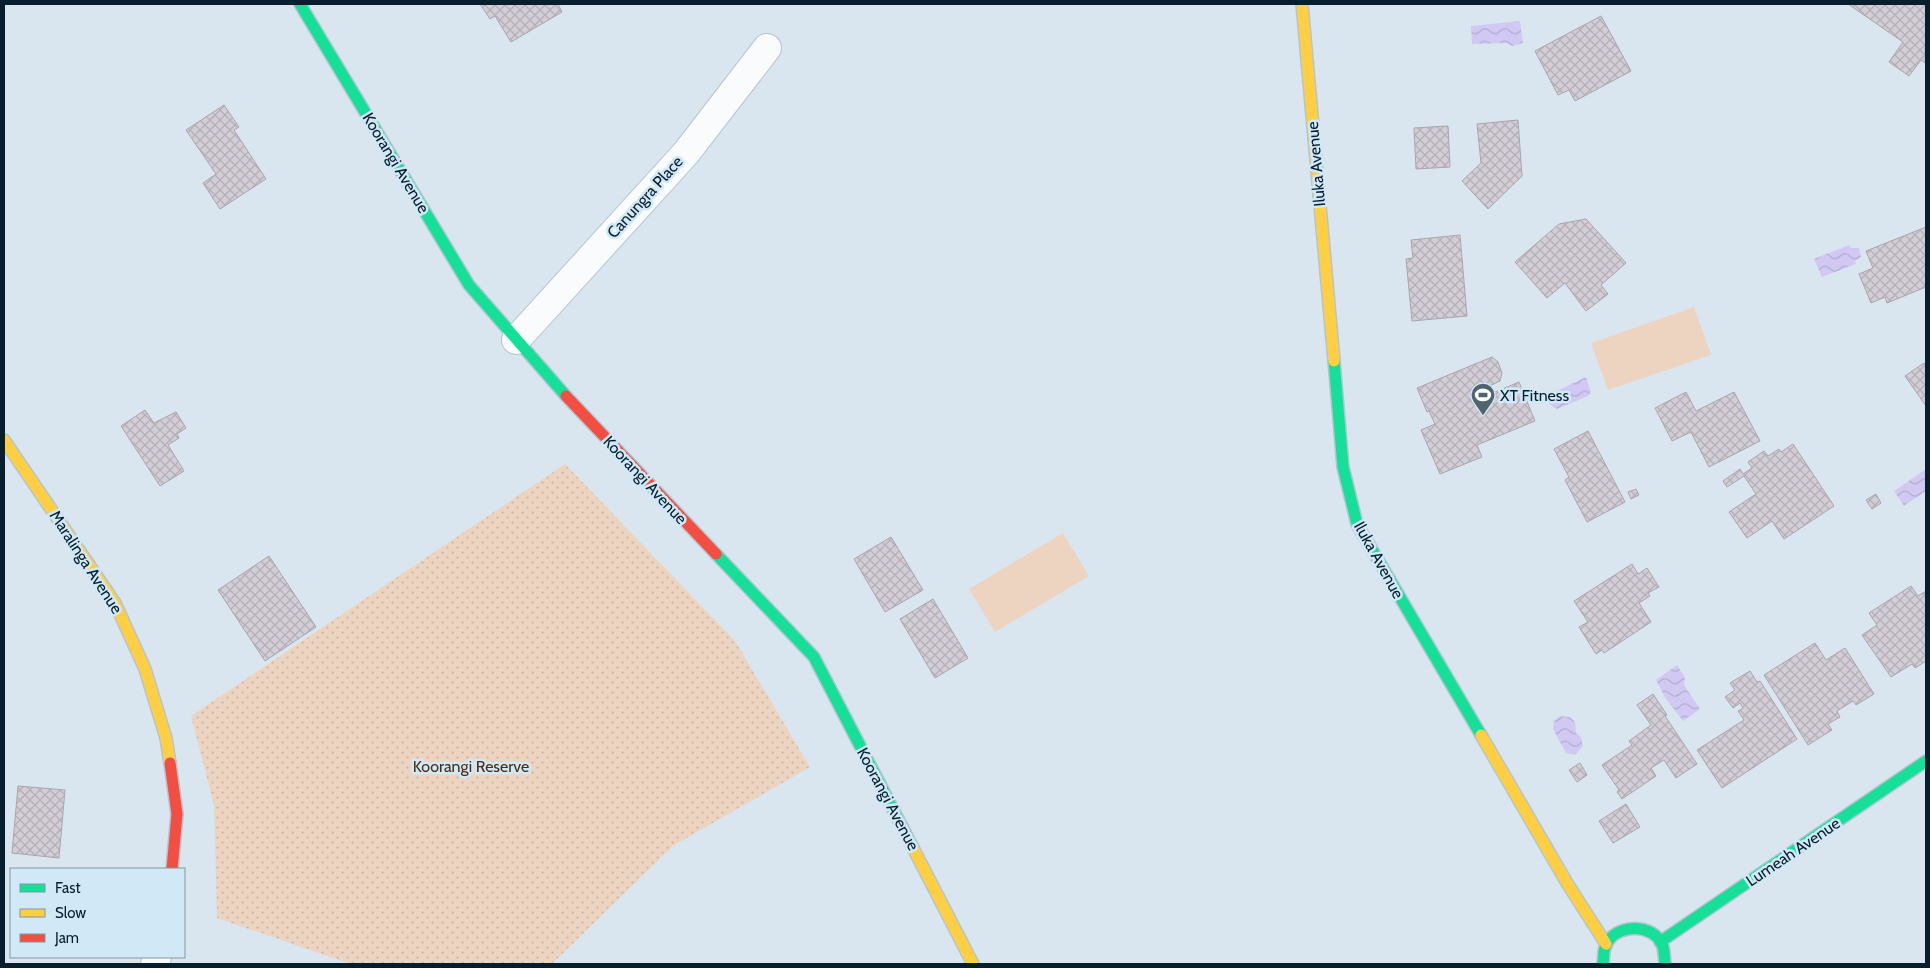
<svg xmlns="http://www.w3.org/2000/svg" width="1930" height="968" font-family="Cabin,sans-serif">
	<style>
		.green { fill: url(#green-dots) }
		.pitch { fill: #edd4c1 }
		.water { fill: url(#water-waves) }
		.building { fill: url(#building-cross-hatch); stroke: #aaa5ad }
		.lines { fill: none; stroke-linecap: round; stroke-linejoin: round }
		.street-casing { stroke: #b5c5d0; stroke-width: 30 }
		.fast-casing { stroke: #b5c5d0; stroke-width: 14 }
		.slow-casing { stroke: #b5c5d0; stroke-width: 14 }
		.jam-casing { stroke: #b5c5d0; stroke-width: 14 }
		.street { stroke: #f9fbfd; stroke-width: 28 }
		.fast { stroke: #16e098; stroke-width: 11 }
		.slow { stroke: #ffcf43; stroke-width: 11 }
		.jam { stroke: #f24e42; stroke-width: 11 }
		.labels { text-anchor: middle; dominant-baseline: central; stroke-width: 5; stroke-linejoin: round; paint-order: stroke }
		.street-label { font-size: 16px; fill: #071e2c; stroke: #d1e8f7 }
		.poi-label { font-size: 16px; fill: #071e2c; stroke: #d1e8f7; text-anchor: start }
		.park-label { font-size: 16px; fill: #4e2c10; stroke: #d1e8f7 }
	</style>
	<defs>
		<pattern id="green-dots" width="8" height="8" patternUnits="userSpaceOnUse" patternTransform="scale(1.25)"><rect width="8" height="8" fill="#edd4c1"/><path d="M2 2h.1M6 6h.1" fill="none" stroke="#cab6a6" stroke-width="1.8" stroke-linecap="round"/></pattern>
		<pattern id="water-waves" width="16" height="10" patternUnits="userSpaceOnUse" patternTransform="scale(1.25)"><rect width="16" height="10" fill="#d1c9f3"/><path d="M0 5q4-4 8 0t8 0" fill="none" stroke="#b2acd0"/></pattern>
		<pattern id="building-cross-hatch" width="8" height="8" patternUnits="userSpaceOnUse" patternTransform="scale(1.25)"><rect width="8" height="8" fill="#d3cdd5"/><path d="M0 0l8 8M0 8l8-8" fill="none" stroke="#b4b0b7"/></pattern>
	</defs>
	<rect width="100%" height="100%" fill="#d9e6ef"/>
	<path class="green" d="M565,464L735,641L810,767L673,846L552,964H351L217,918L214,805L191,716Z"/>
	<path class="pitch" d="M1694,307L1711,355L1608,390L1591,343Z
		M1063,533L1089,576L995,632L969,589Z"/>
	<path class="water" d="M1520,21L1523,43L1512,46L1507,43L1472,44L1471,26Z
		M1849,245L1851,248H1859L1861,257L1855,261L1856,264L1822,277L1814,259Z
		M1586,377L1591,392L1588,396L1557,409C1550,405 1547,403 1548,395Z
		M1926,469V491L1904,506L1894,491Z
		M1677,665L1685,678L1684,685L1700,709L1683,721L1666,699L1656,680Z
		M1560,716L1570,717L1575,722L1576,733L1581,737L1583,746L1575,755L1566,753L1553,729L1554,721Z"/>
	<path class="building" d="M480,4H558L562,12L511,42L495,16L490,19Z
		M1848,4H1926L1925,63L1921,60L1909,76L1889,62L1903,42Z
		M1601,16L1631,71L1575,101L1569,90L1558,95L1535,51Z
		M224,105L239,127L234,130L266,179L220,209L203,183L216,174L186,130Z
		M1518,120L1522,176L1488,209L1462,181L1481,163L1477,124Z
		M1448,126L1450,167L1416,169L1414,128Z
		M1586,219L1626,263L1601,285L1608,294L1586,311L1565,283L1547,298L1515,262L1559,224Z
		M1926,227V287L1887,303L1885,297L1871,303L1859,274L1873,268L1866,251Z
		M1460,235L1467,316L1412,321L1406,259L1413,258L1411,240Z
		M1492,357L1498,362L1502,373L1500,381L1485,388L1488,395L1519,382L1535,421L1477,445L1482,457L1440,474L1421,430L1435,424L1429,411L1427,412L1417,388Z
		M1924,363L1926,366V406L1905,376Z
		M1686,392L1696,411L1734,392L1760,441L1709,467L1691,432L1672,441L1655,408Z
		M145,410L154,423L176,412L186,428L177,434L179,438L168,445L184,471L160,486L121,426Z
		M1588,431L1625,502L1587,522L1565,480L1569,477L1554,449Z
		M1793,444L1834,506L1784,539L1772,521L1747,538L1729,512L1756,494L1744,476L1727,487L1723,481L1740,469L1743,474L1752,468L1748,462L1764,451L1768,456L1779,449L1781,452Z
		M1636,489L1639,495L1631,499L1628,492Z
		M1876,494L1881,503L1872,509L1866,500Z
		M891,537L923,590L885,612L854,559Z
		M269,556L316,627L265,661L218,590Z
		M1632,564L1638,574L1647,568L1659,587L1648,593L1650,596L1639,603L1651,622L1604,653L1602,650L1596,654L1579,627L1588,622L1574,601Z
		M1911,586L1918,596L1926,591V661L1915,668L1912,664L1891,677L1862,635L1877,625L1869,613Z
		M933,599L968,658L935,678L900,619Z
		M1815,643L1826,660L1845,648L1874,694L1856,705L1853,701L1837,711L1840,717L1828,724L1832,730L1808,745L1764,675Z
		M1750,671L1757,682L1760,681L1797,739L1722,788L1697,750L1744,720L1738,711L1743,708L1740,703L1733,708L1725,697L1735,690L1730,683Z
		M1653,694L1667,715L1665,716L1697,764L1676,778L1664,760L1651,768L1656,776L1622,799L1617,792L1619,790L1602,765L1632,745L1629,741L1651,725L1637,705Z
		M1580,763L1587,775L1577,782L1569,770Z
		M18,786L65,790L59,858L12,853Z
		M1626,804L1640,827L1613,843L1599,821Z"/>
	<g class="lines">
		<defs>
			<path id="street" d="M516,340L686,153L767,48
				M155,964L157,957"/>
			<path id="fast" d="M300,4L469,285L566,396
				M1334,361L1343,467L1357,524L1481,735
				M716,554L814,657L912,846
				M1660,942L1926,761
				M1603,964C1604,959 1603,953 1605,948C1611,927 1643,922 1658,938C1665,945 1664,955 1665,964"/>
			<path id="slow" d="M1302,4L1334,361
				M4,440L115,603L145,669L166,738L170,763
				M1481,735L1567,883L1606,944
				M912,846L973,964"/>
			<path id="jam" d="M566,396L716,554
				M170,763L177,814L172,869"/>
		</defs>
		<use href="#street" class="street-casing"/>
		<use href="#fast" class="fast-casing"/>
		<use href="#slow" class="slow-casing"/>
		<use href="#jam" class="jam-casing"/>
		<use href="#street" class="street"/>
		<use href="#fast" class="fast"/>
		<use href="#slow" class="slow"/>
		<use href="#jam" class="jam"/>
	</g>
	<defs>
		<symbol id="stadium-pin" viewBox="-11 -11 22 30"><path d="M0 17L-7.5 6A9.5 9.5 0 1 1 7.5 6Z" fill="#506470" stroke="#d1e8f7"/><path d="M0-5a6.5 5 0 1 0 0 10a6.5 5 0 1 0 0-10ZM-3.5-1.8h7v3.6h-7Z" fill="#fff"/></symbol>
	</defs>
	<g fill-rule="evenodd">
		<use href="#stadium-pin" x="1469" y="381" width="28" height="38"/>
	</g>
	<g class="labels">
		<g class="street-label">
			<text transform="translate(396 163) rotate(59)">Koorangi Avenue</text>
			<text transform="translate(1316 164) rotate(-95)">Iluka Avenue</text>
			<text transform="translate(645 197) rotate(-48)">Canungra Place</text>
			<text transform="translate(645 480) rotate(47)">Koorangi Avenue</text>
			<text transform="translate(1379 560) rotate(61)">Iluka Avenue</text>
			<text transform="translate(86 562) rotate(57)">Maralinga Avenue</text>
			<text transform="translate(888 799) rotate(62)">Koorangi Avenue</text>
			<text transform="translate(1793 852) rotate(-34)">Lumeah Avenue</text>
		</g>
		<g class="poi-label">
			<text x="1500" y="395">XT Fitness</text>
		</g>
		<g class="park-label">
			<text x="471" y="766">Koorangi Reserve</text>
		</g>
	</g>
	<rect width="1930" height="968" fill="none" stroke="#071e2c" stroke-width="10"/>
	<rect x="10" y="868" width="175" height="90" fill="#d1e8f7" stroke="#8097a6"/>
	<rect x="20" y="884" width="25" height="8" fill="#16e098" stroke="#8097a6"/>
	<text x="55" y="893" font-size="15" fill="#071e2c">Fast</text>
	<rect x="20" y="909" width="25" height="8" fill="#ffcf43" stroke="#8097a6"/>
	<text x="55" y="918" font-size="15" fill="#071e2c">Slow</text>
	<rect x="20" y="934" width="25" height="8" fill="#f24e42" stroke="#8097a6"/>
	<text x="55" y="943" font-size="15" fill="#071e2c">Jam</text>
</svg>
